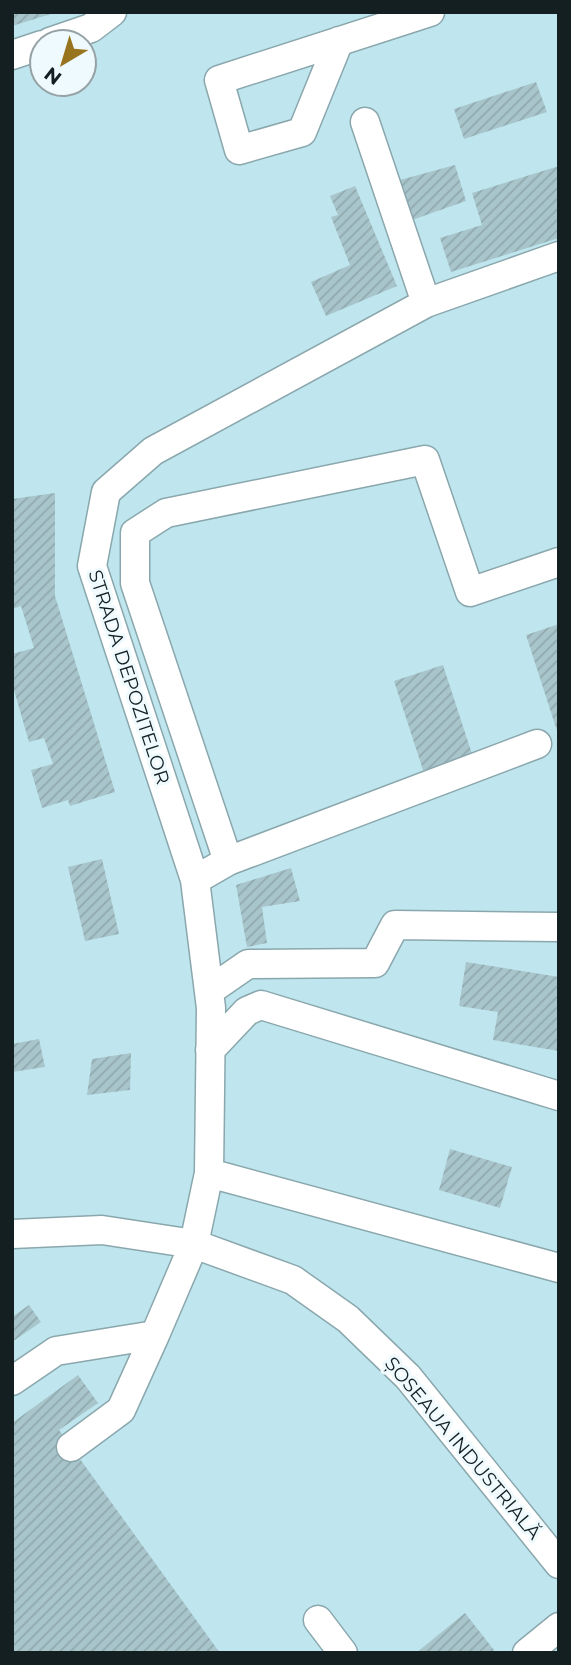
<svg xmlns="http://www.w3.org/2000/svg" width="571" height="1665" font-family="Montserrat,sans-serif">
	<style>
		.built { fill: #bfe6ee; fill-rule: evenodd }
		.building { fill: url(#building-hatch) }
		.lines { fill: none; stroke-linecap: round; stroke-linejoin: round }
		.minor-casing { stroke: #8aa7ad; stroke-width: 31 }
		.minor { stroke: #fff; stroke-width: 28 }
		.labels { text-anchor: middle; dominant-baseline: central; stroke-width: 6; stroke-linejoin: round; paint-order: stroke }
		.street-label { font-size: 19px; fill: #131f21; stroke: #eefafd }
	</style>
	<defs>
		<pattern id="building-hatch" width="6" height="6" patternUnits="userSpaceOnUse" patternTransform="scale(1.75)"><rect width="6" height="6" fill="#a8c5cb"/><path d="M-1 1l2-2M0 6l6-6M5 7l2-2" fill="none" stroke="#90a9ae"/></pattern>
	</defs>
	<rect width="100%" height="100%" fill="#d3f1f7"/>
	<path class="built" d="M12,12H559V1653H12ZM42,42H84V84H42Z"/>
	<path class="building" d="M12,12H54V13L12,26Z
		M536,82L547,112L464,139L454,109Z
		M455,165L466,201L412,220L400,180Z
		M559,166V238L451,272L440,238L482,225L472,193Z
		M355,186L397,286L326,316L311,282L350,265L331,217L338,215L330,196Z
		M55,493V596L115,792L70,806L68,800L42,808L31,770L53,764L44,738L29,742L12,683V654L34,648L21,606L12,609V499Z
		M559,624V734H558L526,635Z
		M443,665L473,757L424,773L394,681Z
		M102,859L119,934L85,941L68,867Z
		M291,868L300,901L262,907L267,943L247,947L236,885Z
		M466,962L559,977V1051L493,1040L498,1012L459,1006Z
		M39,1039L45,1067L12,1072V1044Z
		M131,1053L130,1090L87,1095L92,1059Z
		M450,1149L512,1167L500,1208L439,1190Z
		M29,1305L41,1322L12,1342V1317Z
		M78,1375L98,1403L59,1430L220,1653H12V1423Z
		M465,1613L494,1650L490,1653H416Z"/>
	<g class="lines">
		<defs>
			<path id="minor" d="M339,41L302,132L239,150L219,80L430,12
				M50,42L91,28L112,12
				M12,55L42,45
				M365,122L426,303
				M228,861L537,744
				M195,880L228,861L135,583V533L166,513L425,460L470,592L559,562
				M209,991L248,964L375,963L395,925L559,927
				M210,1050L247,1011L261,1005L559,1096
				M209,1173L559,1268
				M12,1234L102,1230L194,1244L293,1280L348,1319L408,1377L559,1564
				M12,1381L56,1351L155,1335L194,1244L209,1173L211,1008L195,880L92,566L106,492L153,451L426,303L559,256
				M71,1447L121,1410L155,1335
				M318,1620L343,1653
				M527,1653L559,1627"/>
		</defs>
		<use href="#minor" class="minor-casing"/>
		<use href="#minor" class="minor"/>
	</g>
	<g class="labels">
		<g class="street-label">
			<text transform="translate(129 677) rotate(72)">STRADA DEPOZITELOR</text>
			<text transform="translate(463 1448) rotate(50)">ȘOSEAUA INDUSTRIALĂ</text>
		</g>
	</g>
	<rect width="571" height="1665" fill="none" stroke="#131f21" stroke-width="28"/>
	<g transform="translate(63 63) rotate(218)"><circle r="33" fill="#eefafd" stroke="#96a2a5" stroke-width="2"/>
	<path d="M0-5L12 26L0 18L-12 26Z" fill="#98741e"/>
	<text y="-10" font-size="19" font-weight="bold" text-anchor="middle" fill="#131f21">N</text>
	</g>
</svg>
